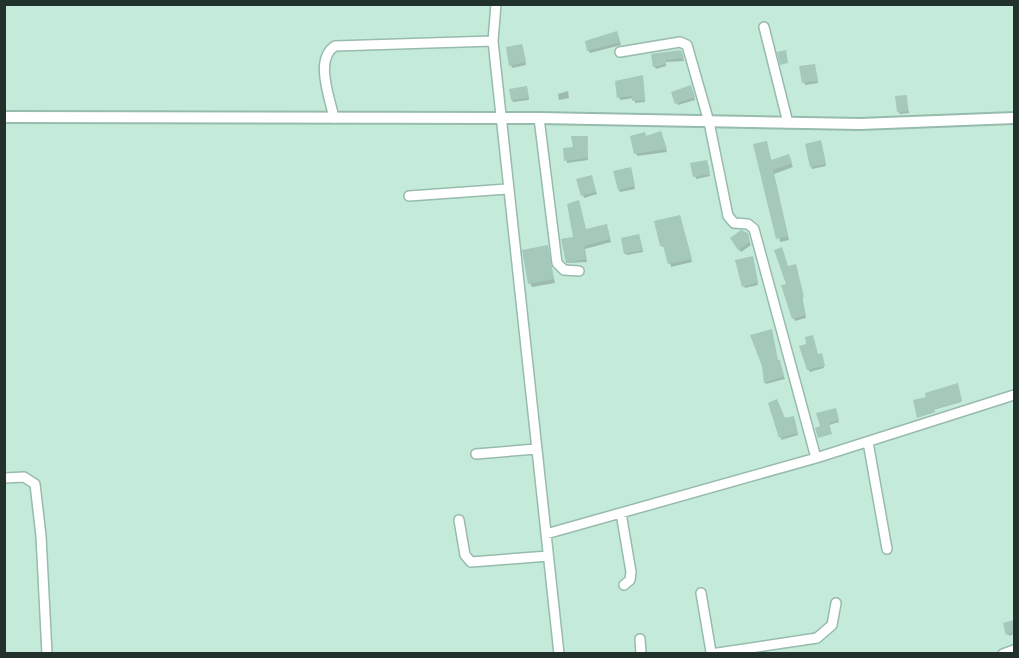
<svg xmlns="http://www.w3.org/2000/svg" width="1019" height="658" font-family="'Source Sans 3',sans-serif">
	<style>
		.shadow { fill: #0003 }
		.building { fill: #a4c8b9 }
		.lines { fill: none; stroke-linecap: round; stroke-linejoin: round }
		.minor-casing { stroke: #97bbac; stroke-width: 12 }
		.tertiary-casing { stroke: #97bbac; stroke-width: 14 }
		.minor { stroke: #fff; stroke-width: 9 }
		.tertiary { stroke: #fff; stroke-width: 10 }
	</style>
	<rect width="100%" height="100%" fill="#c4eada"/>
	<path class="shadow" d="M618,35L621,45L590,53L588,50Z
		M523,48L526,65L512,68L511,65Z
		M682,54L684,61L666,62V66L656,69L655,67L652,55Z
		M815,66L818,83L805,85L801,68Z
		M643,79L645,102L635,103L634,98L620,100L616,82Z
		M527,88L529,100L513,102L512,100Z
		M692,89L695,100L678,105L677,103Z
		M568,91L569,98L559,100L558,94Z
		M906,97L909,113L900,114L898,111Z
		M661,135L667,152L637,156L632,137Z
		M587,137L588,160L567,163L565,150L574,149Z
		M766,142L772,162L790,160L793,167L774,174L789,240L780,242Z
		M821,142L826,166L812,169L811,166Z
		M708,164L710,176L696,179L692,165Z
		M631,171L635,189L620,192L619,190Z
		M592,179L597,194L584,198L578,180Z
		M680,216L692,262L671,267L666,248L661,246Z
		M608,229L611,242L585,249L587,262L567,263L562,240L575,238L586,230Z
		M745,233L751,245L741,252L732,239Z
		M639,235L643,252L627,255L625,253Z
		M547,247L555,283L532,287L530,283Z
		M753,258L758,285L745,288L744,286Z
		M797,268L806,318L795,321L788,299V285Z
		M818,355H821L824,368L810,372L808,369Z
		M778,362L785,379L766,384L765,382Z
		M957,384L961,402L933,410L934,412L919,417L915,401L928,398Z
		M836,412L839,422L829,425L819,437Z
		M785,420H794L798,435L781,440Z
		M1014,621V634L1009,636L1004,624Z"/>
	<path class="building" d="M617,31L620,42L587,51L585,41Z
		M522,44L526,62L509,66L506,47Z
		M681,50L684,58L666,60V64L653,67L651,54Z
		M786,50L788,63L780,65L777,52Z
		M815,64L818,81L802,83L799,66Z
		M643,75L645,100L632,101V96L617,98L615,81Z
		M691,85L695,97L675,104L671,92Z
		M527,86L529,98L511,100L509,89Z
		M907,95L908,111L897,112L895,96Z
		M661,131L667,149L634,154L630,136L645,132L646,136Z
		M571,136H588L587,158L564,161L563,148L573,147Z
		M821,140L826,164L810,167L805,144Z
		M767,141L771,160L789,154L792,163L773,170L788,236L776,239L753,144Z
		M707,160L710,174L693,177L690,163Z
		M631,167L635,186L618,190L613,171Z
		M592,175L596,192L581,196L576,179Z
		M579,200L586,229L607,224L610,239L584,246L586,259L566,263L561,239L573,237L567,204Z
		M680,215L692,259L668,264L663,245L660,246L654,221Z
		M741,230L748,233L750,242L738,250L730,238Z
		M639,234L643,250L624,254L621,238Z
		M548,245L554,279L528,284L522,250Z
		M782,247L788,266L796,264L804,297L801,298L806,315L792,319L781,285L786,284L774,250Z
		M753,256L758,282L742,287L735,260Z
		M772,329L778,360H780L784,376L764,383L762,366L750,335Z
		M813,335L818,354L822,353L825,366L807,370L799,346L806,344L805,337Z
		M958,383L962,401L934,409L935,412L917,418L913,400L926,397L925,393Z
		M777,399L785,418L794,416L798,433L779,438L768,403Z
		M836,408L839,420L829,423L832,434L818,438L815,428L820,426L816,413Z
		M1014,620V632L1006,635L1003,623Z"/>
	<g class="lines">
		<defs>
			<path id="minor" d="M764,27L788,123
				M493,41L496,4
				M620,52L680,42L687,45L709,122L728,216L734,223L748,224L754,229L816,458
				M334,118C330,98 314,59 335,46L493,41L559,654
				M539,118L557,263L564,270L579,271
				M409,196L507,189
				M868,442L887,549
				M476,454L536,449
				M4,478L24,477L35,484L41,536L47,654
				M621,513L631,572L630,580L624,585
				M459,520L465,555L471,562L548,556
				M546,534L816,458L1014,395
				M701,593L711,652
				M640,639L641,654
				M711,654L817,638L832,625L836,603
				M1003,654L1014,650"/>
			<path id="tertiary" d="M4,117L539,118L860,124L1014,118"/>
		</defs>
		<use href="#minor" class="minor-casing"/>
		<use href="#tertiary" class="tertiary-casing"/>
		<use href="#minor" class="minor"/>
		<use href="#tertiary" class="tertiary"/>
	</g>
	<rect width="1019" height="658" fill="none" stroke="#23312c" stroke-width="12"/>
</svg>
